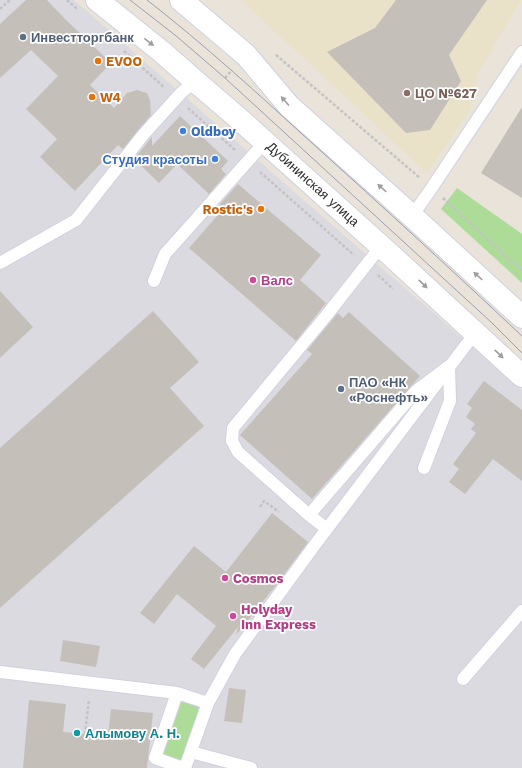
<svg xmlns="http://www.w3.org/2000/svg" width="522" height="768" font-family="'Work Sans',sans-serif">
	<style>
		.industrial { fill: #dcdae1 }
		.education { fill: #eae1c9 }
		.green { fill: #addc99 }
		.building { fill: #c4bfb9 }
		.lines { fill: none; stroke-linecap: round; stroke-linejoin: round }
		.service-casing { stroke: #cfd1df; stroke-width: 14 }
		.secondary-casing { stroke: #cfd1df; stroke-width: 24 }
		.path { stroke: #c3c3c3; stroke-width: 2.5; stroke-dasharray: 3 2; stroke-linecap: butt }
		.service { stroke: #fff; stroke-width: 12 }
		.secondary { stroke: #fff; stroke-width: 22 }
		.tram { stroke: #9d9fb0; stroke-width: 1 }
		.oneway { fill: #9e9e9e }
		.service-dot { fill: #5c6f8a; stroke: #fff; stroke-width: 1.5 }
		.food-dot { fill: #e8710a; stroke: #fff; stroke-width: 1.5 }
		.education-dot { fill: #8d6e63; stroke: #fff; stroke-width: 1.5 }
		.shop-dot { fill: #3f7fe0; stroke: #fff; stroke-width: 1.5 }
		.hotel-dot { fill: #d1479c; stroke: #fff; stroke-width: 1.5 }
		.culture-dot { fill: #0f9aa8; stroke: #fff; stroke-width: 1.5 }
		.labels { text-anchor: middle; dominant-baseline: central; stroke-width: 3.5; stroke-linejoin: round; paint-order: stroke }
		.service-label { font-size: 13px; font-weight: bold; fill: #4e5e75; stroke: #fff; text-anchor: start }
		.food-label { font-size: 13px; font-weight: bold; fill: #c56008; stroke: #fff; text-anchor: start }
		.education-label { font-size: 13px; font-weight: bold; fill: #785e54; stroke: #fff; text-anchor: start }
		.shop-label { font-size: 13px; font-weight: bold; fill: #366cbe; stroke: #fff; text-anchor: start }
		.street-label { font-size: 13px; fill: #272727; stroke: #fff }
		.hotel-label { font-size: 13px; font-weight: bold; fill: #b23c85; stroke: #fff; text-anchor: start }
		.culture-label { font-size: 13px; font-weight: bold; fill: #0d838f; stroke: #fff; text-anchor: start }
	</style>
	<rect width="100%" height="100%" fill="#e9e3d9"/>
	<path class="industrial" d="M0,0H74L522,390V768H0Z"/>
	<path class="education" d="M241,0H521L477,75L470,110L427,173Z"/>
	<path class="green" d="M457,188L522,234V283L441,209Z
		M184,700L198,705V712L183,758L176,761L165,756L163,751L179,705Z"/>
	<path class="building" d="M26,0H47L65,19L111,63L90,85L114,108L127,93L137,90L147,93L150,100L151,115L123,149L118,145L75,191L40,157L57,139L26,109L58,76L31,50L0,78V24Z
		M396,0H487L449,55L461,81L430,130L406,133L327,52L375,28Z
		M522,107V198L481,173Z
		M180,116L228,161L221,169L226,174L209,194L177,164L159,183L134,159L152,137V146Z
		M238,184L321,255L300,280L326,303L296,341L189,248L224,208L220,204Z
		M0,291L33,327L0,358Z
		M153,311L199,362L170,388L204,426L0,608V448Z
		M349,312L420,376L312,499L240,435L312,354L307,350L338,313L343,318Z
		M484,381L522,410V481L493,459L465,494L449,482L459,469L453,464L476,433L471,429L475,424L466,417L472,408L467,404Z
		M272,513L308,542L273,589L236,635L238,627L204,669L191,659L216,626L177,594L154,624L140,613L194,546L226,572Z
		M63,640L100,646L96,667L60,661Z
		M229,688L246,690L242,723L224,721Z
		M29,700L66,704L63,732L108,736L111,709L153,713L147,768H23Z"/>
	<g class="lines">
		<defs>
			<path id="service" d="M412,216L431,189L522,52
				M0,263L76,220L143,135L181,93L195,81
				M154,281L165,254L265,142
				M309,515L416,391L449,366L450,401L424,468
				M327,529L309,515L238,452L232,441L233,428L326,316L381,246
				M0,672L177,693L208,703L185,768
				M463,679L522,611
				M177,693L155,758L183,768
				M208,703L235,654L317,542L475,333
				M191,752L251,768"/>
			<path id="secondary" d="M97,0L162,52L195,81L237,117L394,258L522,376
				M181,0L246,55L289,106L412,216L522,317"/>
		</defs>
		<use href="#service" class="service-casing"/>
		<use href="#secondary" class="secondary-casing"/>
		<path class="path" d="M67,0L77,9
			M0,9L10,0
			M124,51L165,88
			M276,55L420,178
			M225,78L232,70
			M188,108L235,150
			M260,172L354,255
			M443,198L522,271
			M378,275L393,289
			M260,507L264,501L279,512
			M85,734L89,699"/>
		<use href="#service" class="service"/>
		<use href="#secondary" class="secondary"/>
		<path class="tram" d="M130,0L175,35L225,78L491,322L522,353
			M147,0C205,45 258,94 312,143C383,207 453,271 522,336"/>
	</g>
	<defs><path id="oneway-solid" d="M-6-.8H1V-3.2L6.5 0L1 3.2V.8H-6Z"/></defs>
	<g class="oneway">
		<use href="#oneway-solid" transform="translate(149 42) rotate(38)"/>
		<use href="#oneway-solid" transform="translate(285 101) rotate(-131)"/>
		<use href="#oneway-solid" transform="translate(382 188) rotate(-138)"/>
		<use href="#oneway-solid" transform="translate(478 276) rotate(-138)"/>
		<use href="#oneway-solid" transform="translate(423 284) rotate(43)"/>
		<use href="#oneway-solid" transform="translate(499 354) rotate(43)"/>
	</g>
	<g class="service-dot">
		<circle cx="23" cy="37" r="4"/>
		<circle cx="341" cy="389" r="4"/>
	</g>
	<g class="food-dot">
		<circle cx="98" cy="61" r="4"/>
		<circle cx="92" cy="97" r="4"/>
		<circle cx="261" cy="209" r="4"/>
	</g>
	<circle class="education-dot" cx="407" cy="93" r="4"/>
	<g class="shop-dot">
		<circle cx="183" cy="131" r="4"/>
		<circle cx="215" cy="159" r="4"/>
	</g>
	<g class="hotel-dot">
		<circle cx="253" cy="280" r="4"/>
		<circle cx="225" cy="578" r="4"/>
		<circle cx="233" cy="616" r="4"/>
	</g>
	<circle class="culture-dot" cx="77" cy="733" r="4"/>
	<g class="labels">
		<g class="service-label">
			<text x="31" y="37">Инвестторгбанк</text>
			<text x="349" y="382">ПАО «НК<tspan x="349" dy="15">«Роснефть»</tspan></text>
		</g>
		<g class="food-label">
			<text x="106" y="61">EVOO</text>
			<text x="100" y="97">W4</text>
			<text x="253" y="209" text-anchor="end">Rostic's</text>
		</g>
		<g class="education-label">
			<text x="415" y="93">ЦО №627</text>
		</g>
		<g class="shop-label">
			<text x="191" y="131">Oldboy</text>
			<text x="207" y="159" text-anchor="end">Студия красоты</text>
		</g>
		<g class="street-label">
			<text transform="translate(313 184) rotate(42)">Дубининская улица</text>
		</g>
		<g class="hotel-label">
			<text x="261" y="280">Валс</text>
			<text x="233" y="578">Cosmos</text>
			<text x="241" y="609">Holyday<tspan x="241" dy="15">Inn Express</tspan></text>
		</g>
		<g class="culture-label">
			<text x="85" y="733">Алымову А. Н.</text>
		</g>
	</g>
</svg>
